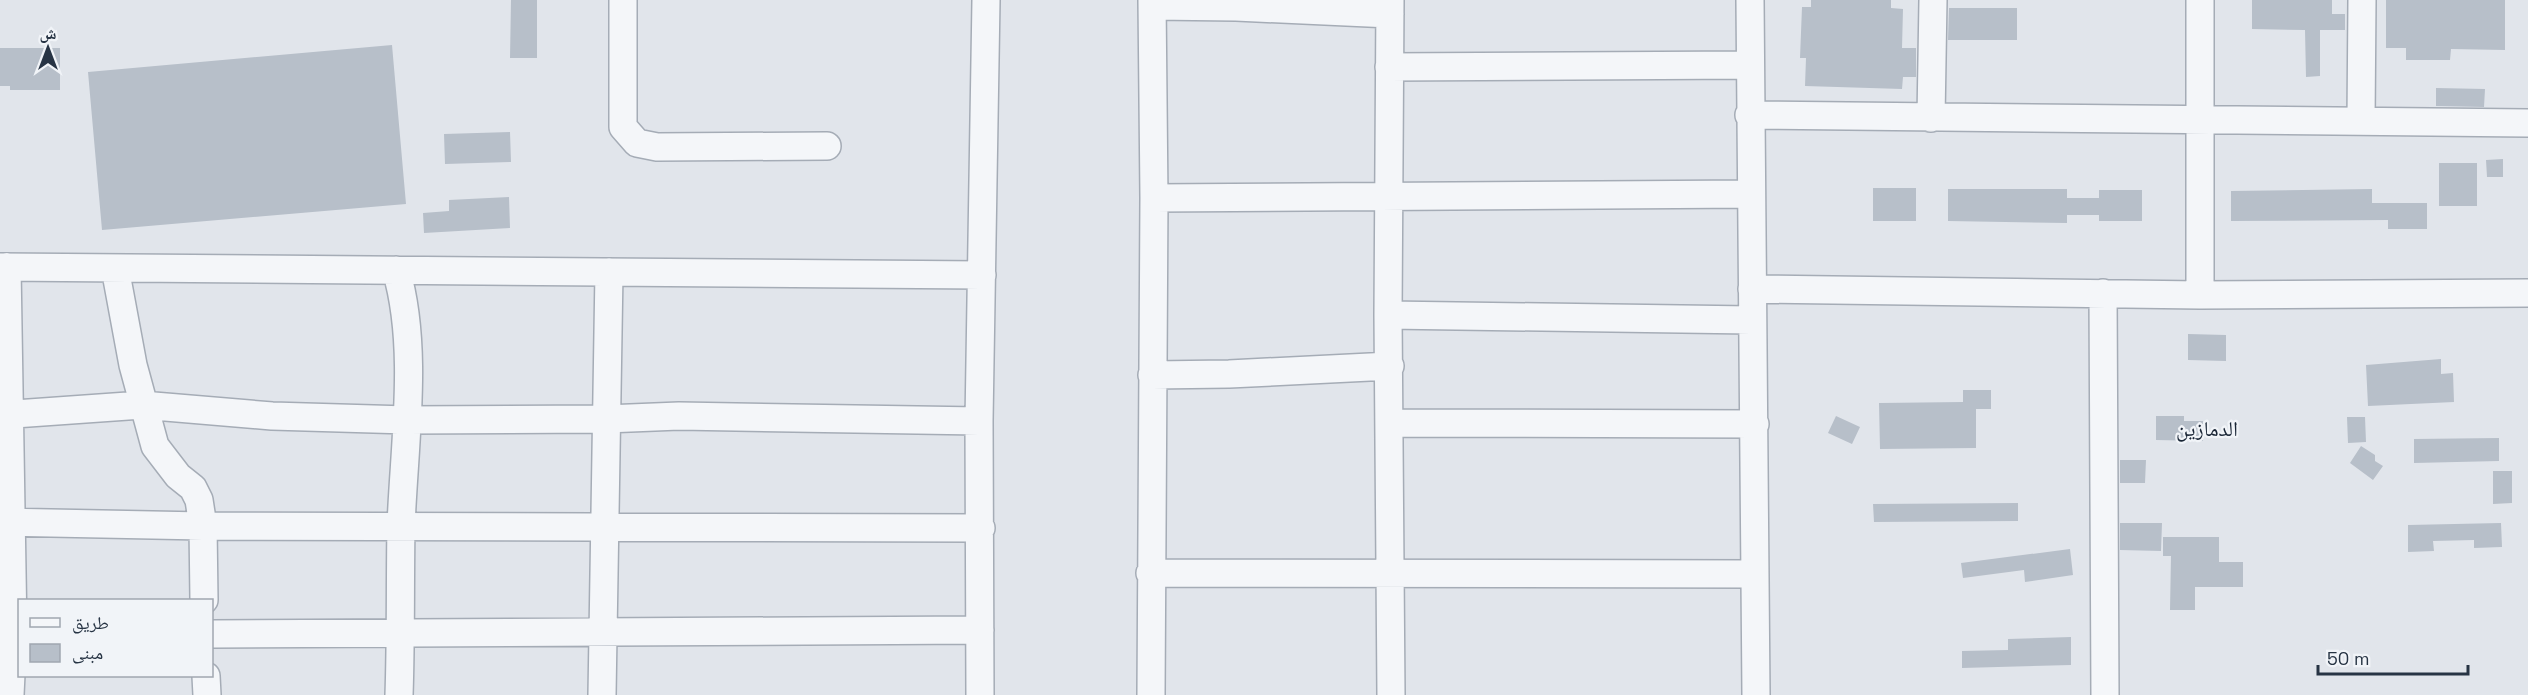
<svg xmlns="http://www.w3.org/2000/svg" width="2528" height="695" font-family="'Space Grotesk','Noto Naskh Arabic',sans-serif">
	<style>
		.building { fill: #b7bfc9 }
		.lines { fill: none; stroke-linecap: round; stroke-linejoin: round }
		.minor-casing { stroke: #a5acb6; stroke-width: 30 }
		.minor { stroke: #f4f6f9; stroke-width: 27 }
		.labels { text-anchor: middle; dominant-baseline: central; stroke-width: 4.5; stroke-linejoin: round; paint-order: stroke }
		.quarter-label { font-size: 21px; fill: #192535; stroke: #f1f4f8 }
	</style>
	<rect width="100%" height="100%" fill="#e1e5eb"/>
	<path class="building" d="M511,0H537V58H510Z
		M1811,0H1891V8L1903,9L1902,48H1916V77H1903L1902,89L1805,86L1806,58H1800L1802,7H1811Z
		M2252,0H2332V14H2345V30H2320V76L2306,77L2305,30L2252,29Z
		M2386,0H2505V50L2451,49L2450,60H2406V48H2386Z
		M1949,8H2017V40H1948Z
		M392,45L406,204L102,230L88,72Z
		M0,48H60V90H10V86H0Z
		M2436,88L2485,89L2484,107L2436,106Z
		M510,132L511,162L445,164L444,134Z
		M2503,159V177H2487L2486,160Z
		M2439,163H2477V206H2439Z
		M1873,188H1916V221H1873Z
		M1948,189H2067V198H2099V190H2142V221H2099V215H2067V223L1948,221Z
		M2372,189V203H2427V229H2388V220L2231,221V191Z
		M509,197L510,228L424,233L423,213L449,211V200Z
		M2188,334L2226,335V361L2188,360Z
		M2441,359V374L2453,373L2454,402L2368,406L2366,365Z
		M1963,390H1991V409H1976V448L1880,449L1879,403L1963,402Z
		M1836,416L1860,427L1852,444L1828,433Z
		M2156,416H2184V421H2203V441L2156,440Z
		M2347,417H2365L2366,442L2348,443Z
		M2499,438V461L2414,463V439Z
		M2361,446L2375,455V461L2383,466L2373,480L2350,463Z
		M2120,460H2146L2145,483H2120Z
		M2493,471H2512V503L2493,504Z
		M2018,503V521L1874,522L1873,504Z
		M2120,523H2162L2161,551L2120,550Z
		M2501,523L2502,547L2474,548V540L2433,541L2434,551L2408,552V525Z
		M2163,537H2219V562H2243V587H2195V610H2170L2171,556H2163Z
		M2070,549L2073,575L2025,582L2024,570L1963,578L1961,563Z
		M2071,637V665L1962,668V651L2008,650V639Z"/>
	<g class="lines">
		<defs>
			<path id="minor" d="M623,0V127L637,143L657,147L827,146
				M1390,0L1388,315L1391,695
				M1750,0L1756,695
				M1153,6L1236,7L1390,14
				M1389,67L1750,65
				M1749,115L2528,123
				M1931,118L1933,0
				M2361,121L2362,0
				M1154,198L1751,194
				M0,267L982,275
				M7,267L13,632L10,695
				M115,268L133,365L155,446L178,476L193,488L199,500L203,526L204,600
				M396,270C419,347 404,445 401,526C400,582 401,639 399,695
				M1752,289L2200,295L2528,293
				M2103,293L2105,695
				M2200,295V0
				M1388,315L1751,320
				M1152,375L1229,374L1390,366
				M0,415L142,405L272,416L407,420L606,419L679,416L979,421
				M1390,423L1755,424
				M0,522L203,526L981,528
				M1150,573L1755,574
				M212,634L980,630
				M206,676L207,695
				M602,695L609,272
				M980,695L979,421L986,0
				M1151,695L1154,198L1152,0"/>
		</defs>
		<use href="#minor" class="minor-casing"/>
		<use href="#minor" class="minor"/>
	</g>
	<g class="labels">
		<g class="quarter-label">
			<text x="2207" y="428">الدمازين</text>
		</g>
	</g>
	<rect x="18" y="599" width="195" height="78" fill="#f1f4f8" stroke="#a0a7b0" stroke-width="1.5"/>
	<rect x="30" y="618" width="30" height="9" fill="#f4f6f9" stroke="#a0a7b0" stroke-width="1.5"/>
	<text x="72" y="629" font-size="18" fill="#273444">طريق</text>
	<rect x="30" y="644" width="30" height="18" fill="#b7bfc9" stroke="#a0a7b0" stroke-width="1.5"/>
	<text x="72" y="659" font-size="18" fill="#273444">مبنى</text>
	<g transform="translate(48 48)" stroke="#f1f4f8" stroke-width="4.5" paint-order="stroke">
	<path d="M0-4.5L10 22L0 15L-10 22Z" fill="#273444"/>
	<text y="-9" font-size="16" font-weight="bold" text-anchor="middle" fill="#273444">ش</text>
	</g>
	<path d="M2318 665v9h150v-9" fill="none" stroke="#273444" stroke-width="3"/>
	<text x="2327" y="665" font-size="18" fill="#273444" stroke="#f1f4f8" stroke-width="4.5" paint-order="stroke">50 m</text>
</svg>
